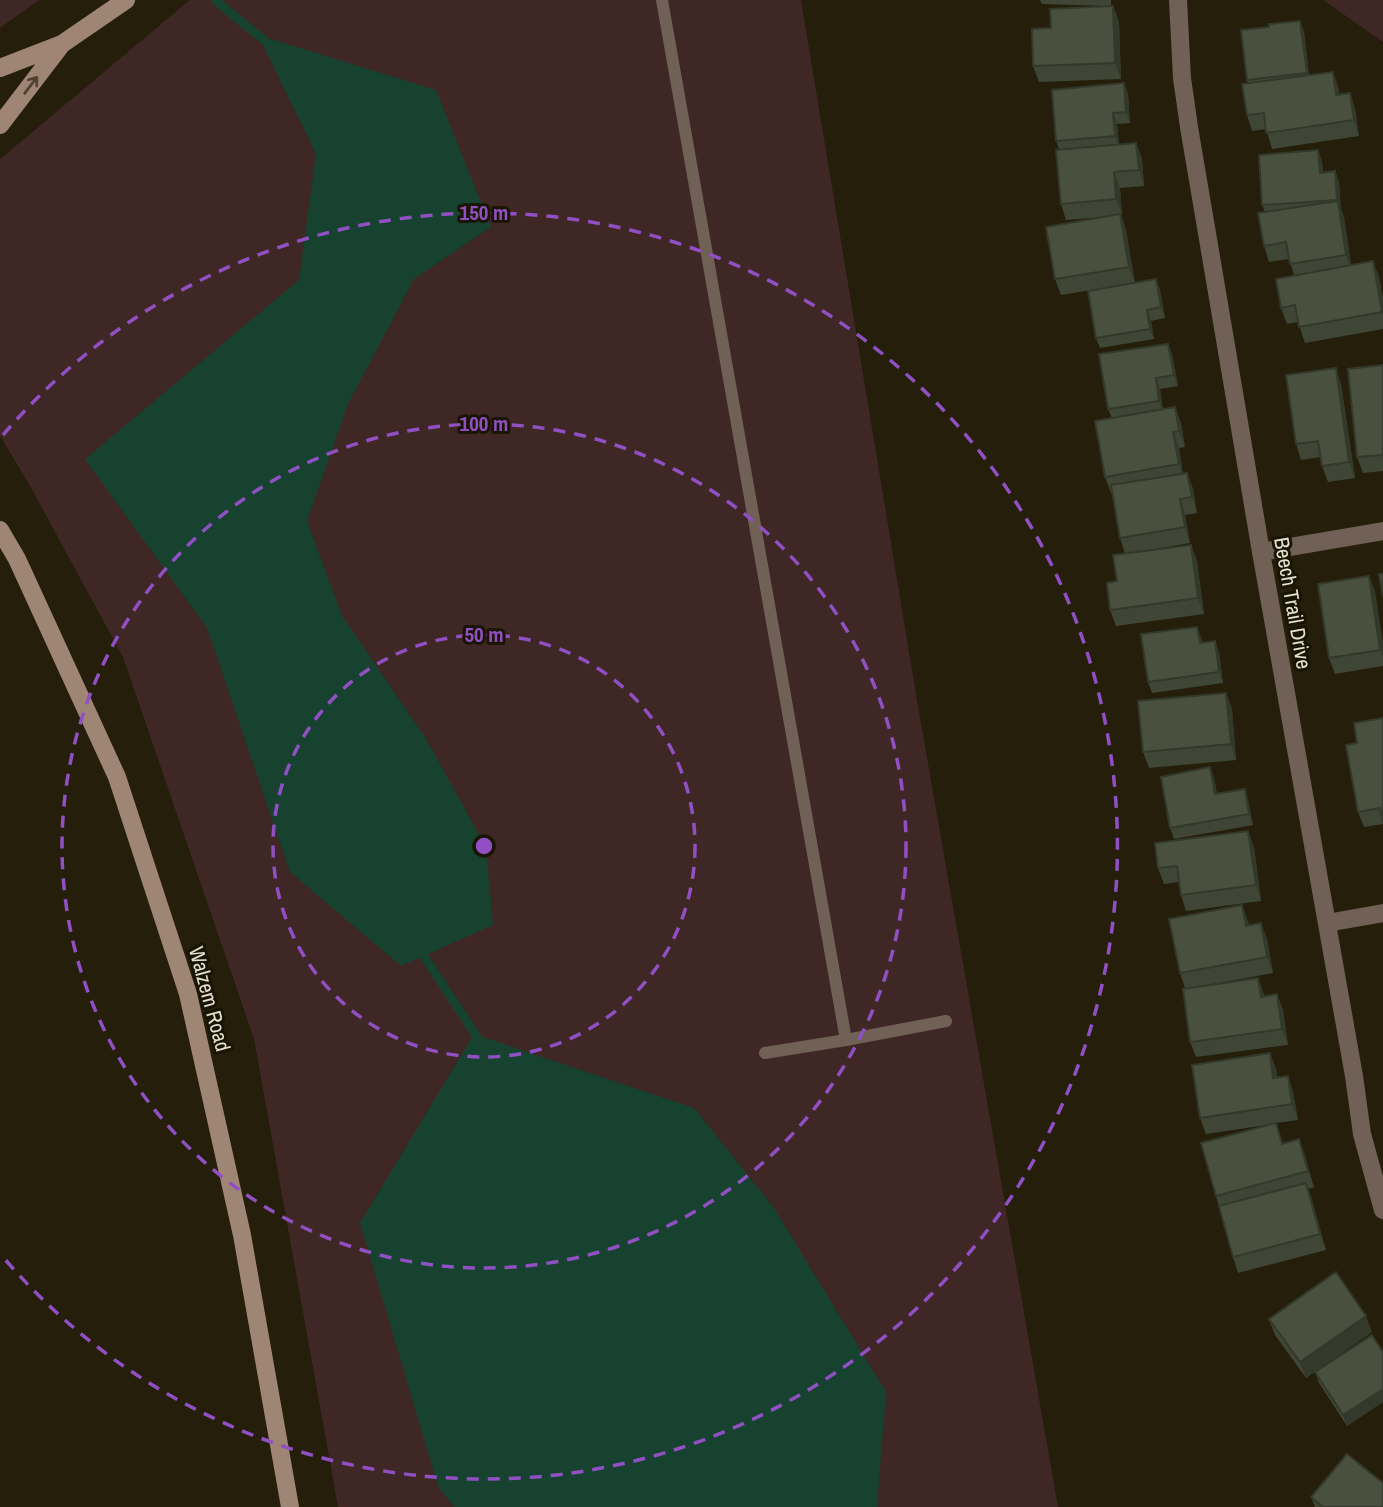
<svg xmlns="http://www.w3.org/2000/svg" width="1383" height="1507" font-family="'Archivo Narrow',sans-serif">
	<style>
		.green { fill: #3f2726 }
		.water { fill: #16422f }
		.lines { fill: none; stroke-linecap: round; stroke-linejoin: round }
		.stream { stroke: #16422f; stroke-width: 9 }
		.lane { stroke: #706055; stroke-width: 12 }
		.street { stroke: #706055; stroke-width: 18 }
		.secondary { stroke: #9f8674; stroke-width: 18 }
		.wall { fill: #3f4635 }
		.shaded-wall { fill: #33392b }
		.building { fill: #49513e; stroke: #33392b; stroke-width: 2 }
		.oneway { stroke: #4f4230 }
		.ring { fill: none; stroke: #9050c3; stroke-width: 3.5; stroke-dasharray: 12 9 }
		.labels { text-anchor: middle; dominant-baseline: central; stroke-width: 6; stroke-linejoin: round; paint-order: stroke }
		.street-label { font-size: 21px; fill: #e5e1d5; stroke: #1a1503 }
		.centre { fill: #9050c3; stroke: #1a1503; stroke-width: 3.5 }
		.ring-label { font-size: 21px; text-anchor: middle; font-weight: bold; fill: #9050c3; stroke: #1a1503; stroke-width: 6; stroke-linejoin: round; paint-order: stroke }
	</style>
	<rect width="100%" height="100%" fill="#241e0b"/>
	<path class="green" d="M0,0H39L0,28Z
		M190,0H801L919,712L1058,1507H338L254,1039L123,657L29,484L0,436V159Z
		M1323,0H1383V42Z"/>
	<path class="water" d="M258,35L436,90L491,227L414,279L348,404L307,521L342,616L425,737L486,847L493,925L401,966L290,872L207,628L85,459L299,280L316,154Z
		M474,1034L694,1108L774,1208L886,1392L877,1507H454L438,1486L360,1223Z"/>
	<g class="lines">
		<path class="stream" d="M215,0L265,41
			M420,945L424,956L481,1043"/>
		<path class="lane" d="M662,0L846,1040L946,1021
			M765,1053L846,1040"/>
		<path class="street" d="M1178,0L1182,78L1189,127L1261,552L1354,1076L1362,1134L1383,1210
			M1261,552L1383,531
			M1327,923L1383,913"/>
		<path class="secondary" d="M0,68L62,44L126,0
			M0,125L62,44
			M0,530L17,559L117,777L188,994L242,1235L290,1507"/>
	</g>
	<path class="wall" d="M1040,0H1111V6L1042,4Z
		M1113,6L1119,22L1121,79L1039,82L1033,66L1051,28Z
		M1300,21L1304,32L1309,75L1333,72L1338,87L1339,94L1350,93L1355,109L1359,136L1272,149L1266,129L1252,131L1247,115L1248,84L1247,80L1269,27Z
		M1124,83L1128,94L1130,123L1117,124L1119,144L1136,143L1142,159L1144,186L1120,188L1122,215H1121L1126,230L1135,283L1061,295L1055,279L1103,217L1066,220L1061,204L1059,149L1056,141Z
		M1322,161L1323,173L1335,171L1339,182L1341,210L1344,217L1351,265L1373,261L1379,277L1383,300V329L1305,343L1298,322L1287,324L1281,308L1294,275L1289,259L1269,262L1264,246L1265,212L1262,205Z
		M1156,279L1160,290L1165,318L1151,321L1154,339L1100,348L1096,338Z
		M1172,354L1178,386L1160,389L1163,409L1175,407L1181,423L1185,447L1179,448L1183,474L1187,473L1193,489L1197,513L1185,515L1190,543L1138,552L1191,545L1197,561L1204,614L1116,626L1110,610L1117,581L1125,554L1120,538L1112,493H1111L1105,477L1112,418L1108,409Z
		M1383,365V471L1363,473L1357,457Z
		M1341,384L1355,478L1328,482L1322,466L1321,457L1301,460L1296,444Z
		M1369,576L1375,592L1383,645V666L1335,674L1329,658Z
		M1201,637L1202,643L1219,652L1223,683L1152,693L1148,682Z
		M1226,693L1232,709L1236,760L1149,768L1143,752Z
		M1383,718V824L1364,827L1358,812L1357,743Z
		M1214,778L1217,794L1248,800L1253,825L1174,839L1170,828Z
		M1254,847L1261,901L1186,911L1181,895L1179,882L1164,884L1158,868Z
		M1248,921L1249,925L1261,923L1267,939L1273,973L1202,986L1264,994V996L1277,994L1283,1010L1288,1045L1196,1057L1190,1042L1185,988L1180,973Z
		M1270,1053L1276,1069L1277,1078L1288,1076L1293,1092L1298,1120L1276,1123L1283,1144L1299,1139L1314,1187L1308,1189L1326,1250L1238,1273L1233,1257L1216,1196L1274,1124L1206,1134L1200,1118Z
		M1269,1319L1372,1332L1306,1378L1275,1335Z
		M1383,1352V1402L1347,1426L1319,1383L1315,1372Z
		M1311,1497L1383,1507H1315Z"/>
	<path class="shaded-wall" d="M1113,6L1119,22L1121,79L1115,63Z
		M1300,21L1304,32L1310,84L1307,73Z
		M1333,72L1338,87L1342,111L1336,95Z
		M1124,83L1128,94L1130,123L1126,112Z
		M1350,93L1355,109L1359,136L1354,120Z
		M1113,113L1117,124L1119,147L1115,136Z
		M1136,143L1142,159L1144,186L1139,170Z
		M1318,150L1322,161L1324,184L1320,173Z
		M1335,171L1339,182L1341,210L1344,217L1352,271L1346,255L1337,200Z
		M1114,172L1120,188L1122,215L1116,199Z
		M1120,214L1126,230L1135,283L1129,267Z
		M1373,261L1379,277L1383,300V314Z
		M1156,279L1160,290L1165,318L1161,307Z
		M1147,310L1151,321L1154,339L1150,329Z
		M1168,344L1172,354L1178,386L1174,375Z
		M1336,368L1341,384L1355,478L1349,462Z
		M1156,378L1160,389L1163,412L1159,401Z
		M1175,407L1181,423L1185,447L1179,431Z
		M1173,432L1179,448L1184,480L1179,464Z
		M1187,473L1193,489L1197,513L1192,497Z
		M1180,499L1185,515L1190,543L1185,527Z
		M1191,545L1197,561L1204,614L1198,598Z
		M1369,576L1375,592L1383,645V657L1380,650Z
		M1197,627L1201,637L1204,654L1200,643Z
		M1215,641L1219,652L1223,683L1219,672Z
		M1226,693L1232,709L1236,760L1231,744Z
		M1210,767L1214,778L1219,805L1215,794Z
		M1245,789L1248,800L1253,825L1249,814Z
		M1248,831L1254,847L1261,901L1256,885Z
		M1242,905L1248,921L1252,942L1246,926Z
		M1261,923L1267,939L1273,973L1267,957Z
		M1258,978L1264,994L1267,1012L1261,997Z
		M1277,994L1283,1010L1288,1045L1282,1029Z
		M1270,1053L1276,1069L1279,1094L1273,1078Z
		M1288,1076L1293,1092L1298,1120L1292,1104Z
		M1299,1139L1305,1155L1314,1187L1308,1171Z
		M1306,1183L1312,1199L1326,1250L1320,1234Z
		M1366,1316L1372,1332L1306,1378L1300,1362Z
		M1383,1389V1402L1347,1426L1343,1415Z"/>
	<path class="building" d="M1113,6L1115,63L1033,66L1032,29L1051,28L1050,9Z
		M1300,21L1307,73L1247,80L1241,30L1269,27V24Z
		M1333,72L1336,95L1350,93L1354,120L1266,133L1264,113L1247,115L1242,84Z
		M1124,83L1126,112L1113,113L1115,136L1056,141L1052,90Z
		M1136,143L1139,170L1114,172L1116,199L1061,204L1056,150Z
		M1318,150L1320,173L1335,171L1337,200L1262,205L1259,155Z
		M1338,201L1346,255L1290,264L1286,242L1264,246L1258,213Z
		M1120,214L1129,267L1055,279L1046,227Z
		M1373,261L1382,312L1299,327L1295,305L1281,308L1276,279Z
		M1156,279L1161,307L1147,310L1150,329L1096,338L1088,291Z
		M1168,344L1174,375L1156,378L1159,401L1108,409L1099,354Z
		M1383,365V455L1357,457L1348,369Z
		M1336,368L1349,462L1322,466L1318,441L1296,444L1286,375Z
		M1175,407L1179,431L1173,432L1179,464L1105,477L1095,421Z
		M1187,473L1192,497L1180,499L1185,527L1120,538L1111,485Z
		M1191,545L1198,598L1110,610L1107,583L1117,581L1113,555Z
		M1379,574H1383V597Z
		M1369,576L1380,650L1329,658L1318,584Z
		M1197,627L1200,643L1215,641L1219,672L1148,682L1141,634Z
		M1226,693L1231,744L1143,752L1138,701Z
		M1383,718V822L1380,808L1358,812L1346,745L1357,743L1354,723Z
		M1210,767L1215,794L1245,789L1249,814L1170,828L1161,777Z
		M1248,831L1256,885L1181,895L1177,866L1158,868L1155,843Z
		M1242,905L1246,926L1261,923L1267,957L1180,973L1169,919Z
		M1258,978L1261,997L1277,994L1282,1029L1190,1042L1183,989Z
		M1270,1053L1273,1078L1288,1076L1292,1104L1200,1118L1192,1065Z
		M1276,1123L1282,1144L1299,1139L1308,1171L1216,1196L1201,1143Z
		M1306,1183L1320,1234L1233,1257L1219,1206Z
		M1336,1272L1366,1316L1300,1362L1269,1319Z
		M1372,1335L1383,1352V1389L1343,1415L1315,1372Z
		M1347,1454L1383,1483V1507H1323L1311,1497Z"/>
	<defs><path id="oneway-shaft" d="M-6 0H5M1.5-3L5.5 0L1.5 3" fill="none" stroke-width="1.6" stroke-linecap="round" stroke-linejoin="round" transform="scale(1.75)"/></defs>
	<use class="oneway" href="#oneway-shaft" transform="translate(31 85) rotate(-53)"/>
	<g class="ring">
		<circle cx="484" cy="846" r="211"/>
		<circle cx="484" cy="846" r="422"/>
		<path d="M3 435A633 633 0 1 1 3 1257"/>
	</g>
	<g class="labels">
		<g class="street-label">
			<text transform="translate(1293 603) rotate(80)">Beech Trail Drive</text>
			<text transform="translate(210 999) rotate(75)">Walzem Road</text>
		</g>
	</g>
	<circle cx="484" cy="846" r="10" class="centre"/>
	<g class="ring-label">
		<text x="484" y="220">150 m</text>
		<text x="484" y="431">100 m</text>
		<text x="484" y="642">50 m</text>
	</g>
</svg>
